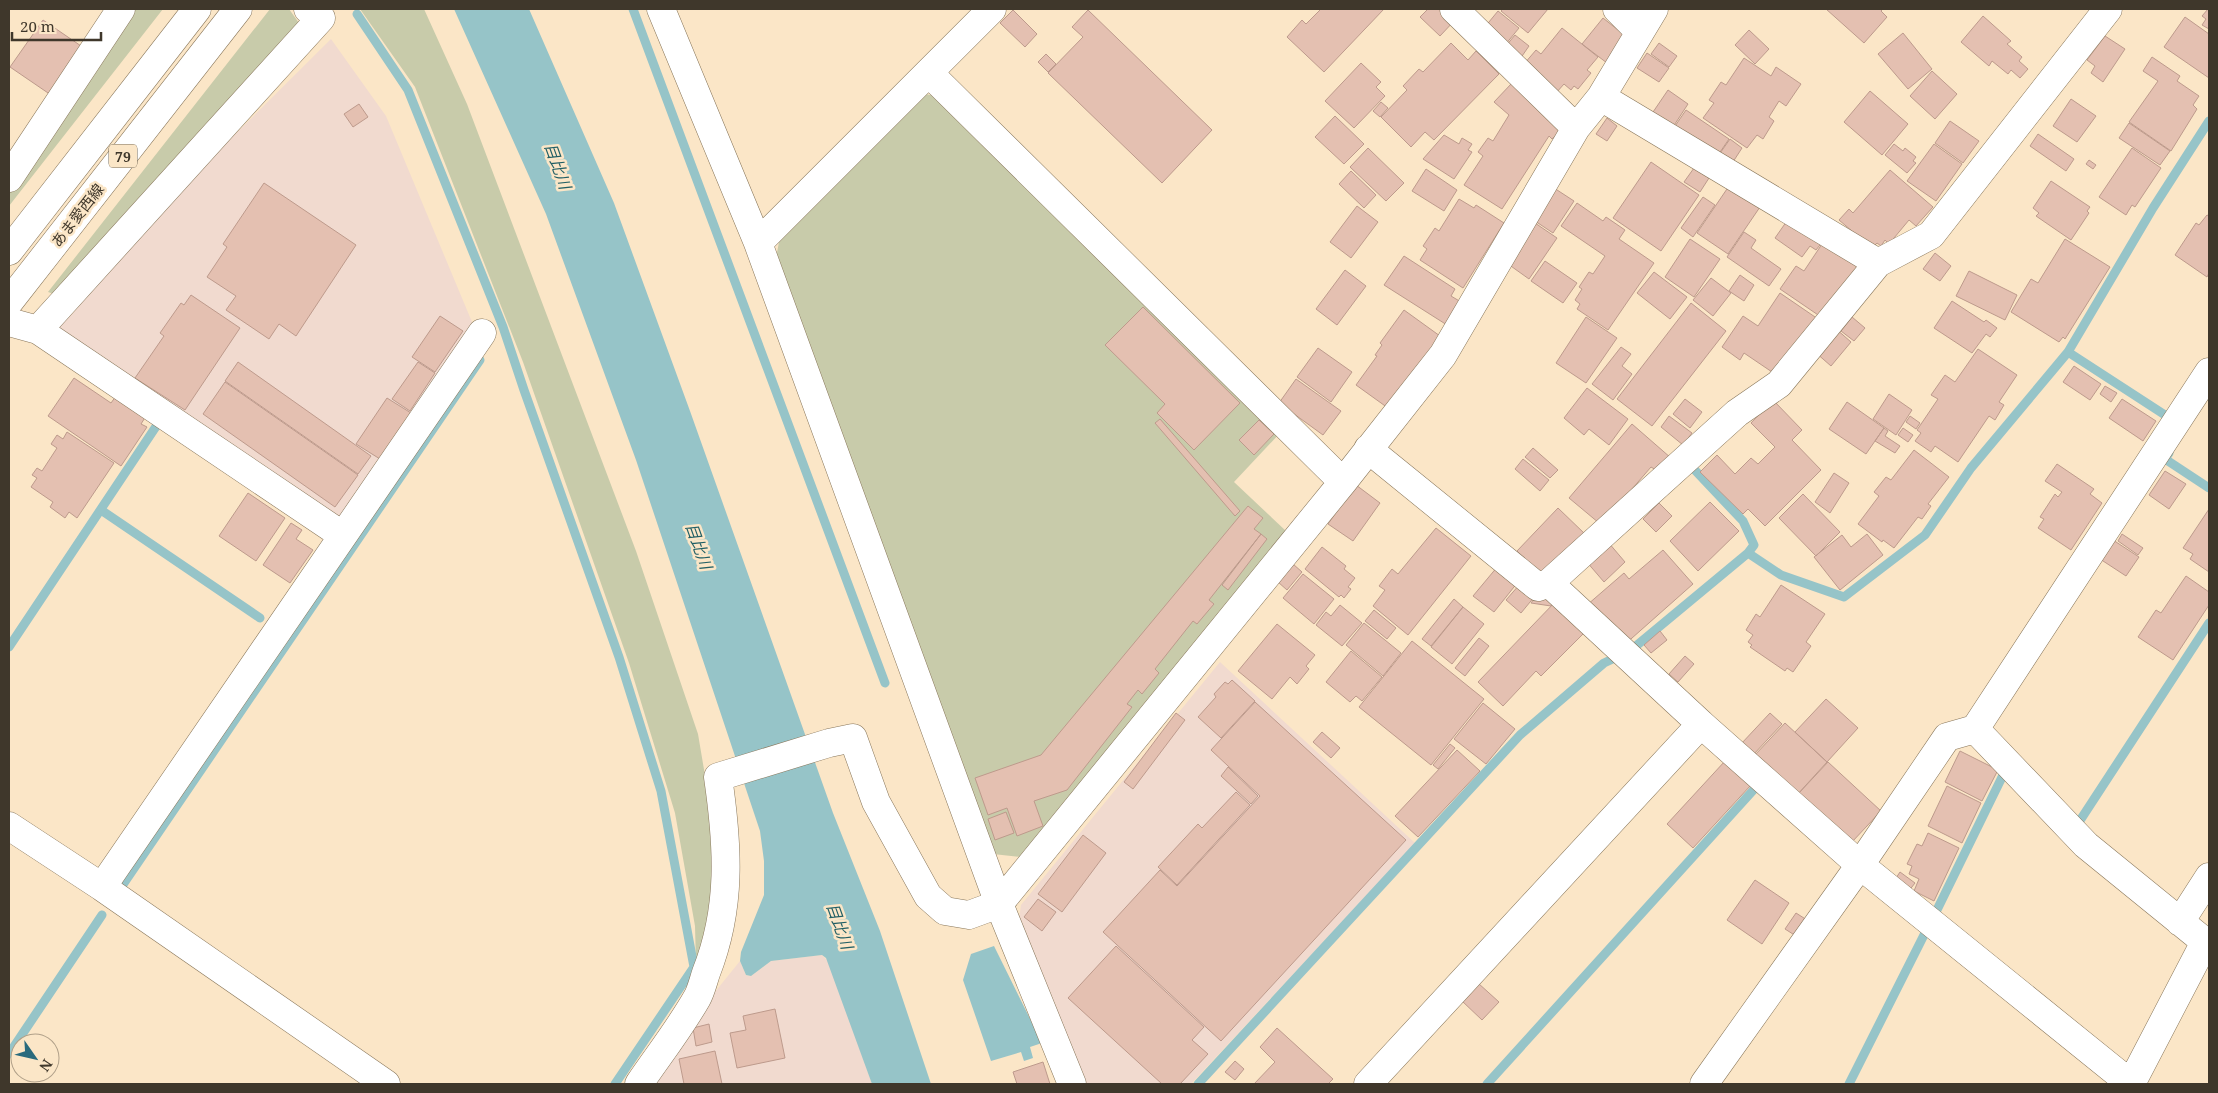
<svg xmlns="http://www.w3.org/2000/svg" width="2218" height="1093" font-family="'Noto Serif','Noto Sans JP',serif">
	<style>
		.industrial { fill: #f1dacf }
		.green { fill: #c8cbaa }
		.water { fill: #96c4c8 }
		.lines { fill: none; stroke-linecap: round; stroke-linejoin: round }
		.stream { stroke: #96c4c8; stroke-width: 9 }
		.building { fill: #e4c0b1; stroke: #bd9a8c }
		.minor-casing { stroke: #88765a; stroke-width: 29 }
		.major-casing { stroke: #88765a; stroke-width: 29 }
		.minor { stroke: #fff; stroke-width: 28 }
		.major { stroke: #fff; stroke-width: 28 }
		.labels { text-anchor: middle; dominant-baseline: central; stroke-width: 5; stroke-linejoin: round; paint-order: stroke }
		.shield { fill: #fbe6c7; stroke: #776c5a; stroke-width: 1 }
		.shield-label { font-size: 14px; font-weight: bold; fill: #3f372b }
		.street-label { font-size: 15px; fill: #3f372b; stroke: #fbe6c7 }
		.water-label { font-size: 16px; font-style: italic; fill: #215f65; stroke: #fbe6c7 }
	</style>
	<rect width="100%" height="100%" fill="#fbe6c7"/>
	<path class="industrial" d="M331,39L386,116L472,322L463,343L342,520L58,328L74,312L135,234Z
		M1220,662L1415,843L1191,1084H1081L1019,919L1021,905Z
		M822,955L830,963L872,1084H653L698,1013L740,961L746,975L751,976L771,961Z"/>
	<path class="green" d="M131,9H163L9,206V192Z
		M270,9H289L299,23L54,294L48,292Z
		M360,9H424L467,104L636,551L698,734L711,811L716,863L702,964L696,963L695,926L675,813L629,663L523,362L415,87Z
		M925,94L936,96L1280,433L1234,482L1286,531L1021,857L993,854L776,258L779,242Z"/>
	<path class="water" d="M454,9H529L614,203L690,411L833,813L880,931L931,1084H872L826,958L822,955L771,961L751,976L746,975L740,961L741,952L764,895V861L760,831L636,460L546,214Z
		M994,946L1042,1043L1030,1047L1033,1058L1024,1061L1021,1052L991,1061L963,980L971,954Z"/>
	<g class="lines">
		<path class="stream" d="M633,9L885,683
			M357,14L408,90L503,327L524,390L619,657L661,791L694,967L615,1084
			M2165,415L2068,352L2153,208L2209,121
			M2169,453L2165,459L2209,488
			M1691,466L1743,521L1754,545L1748,553
			M101,510L260,618
			M1636,646L1748,553L1781,575L1844,597L1925,535L1971,468L2068,352
			M9,647L157,425
			M2081,819L2209,623
			M122,886L480,360
			M1934,916L2005,771
			M9,1054L102,915
			M1198,1084L1520,735L1604,663L1617,657
			M1487,1084L1757,786
			M1849,1084L1926,931"/>
	</g>
	<path class="building" d="M1321,9H1384L1324,72L1287,37L1302,20L1306,24Z
		M1428,9H1442L1455,20L1440,36L1420,17Z
		M1503,9H1548L1528,33L1501,11Z
		M1826,9H1883L1881,11L1887,17L1864,43Z
		M2208,9H2209V29L2202,25L2206,19L2202,16Z
		M1013,10L1037,34L1025,47L1000,23Z
		M1088,10L1212,130L1162,183L1048,73L1083,37L1072,27Z
		M1498,11L1519,28L1505,45L1484,28Z
		M1983,16L2011,41L2007,44L2022,57L2019,61L2028,69L2020,78L2011,70L2008,74L1992,61L1989,66L1961,42Z
		M2185,17L2209,34V78L2164,47Z
		M1603,18L1628,38L1607,63L1582,44Z
		M43,20L84,48L51,95L10,67Z
		M1562,28L1598,57L1587,70L1591,73L1578,89L1574,86L1571,90L1564,84L1556,93L1524,64L1536,50L1541,54Z
		M1749,30L1769,49L1755,64L1735,45Z
		M1903,33L1932,69L1908,89L1878,54Z
		M1515,35L1529,46L1520,59L1505,47Z
		M2105,36L2125,49L2103,82L2091,73L2095,66L2087,60Z
		M1451,43L1468,60L1476,51L1499,74L1434,140L1425,132L1411,147L1381,117L1407,90L1403,86L1419,69L1423,72Z
		M1659,43L1677,56L1669,67L1651,54Z
		M1647,53L1669,68L1659,82L1637,68Z
		M1046,54L1056,64L1048,72L1038,62Z
		M2152,57L2180,76L2177,81L2199,96L2193,105L2197,109L2171,151L2129,122L2158,81L2143,71Z
		M1744,58L1771,76L1776,67L1801,84L1786,106L1779,101L1769,117L1774,121L1763,139L1757,135L1747,148L1703,118L1714,103L1709,100L1721,82L1726,85Z
		M1361,63L1381,82L1376,87L1385,96L1354,128L1325,101Z
		M1932,71L1957,94L1935,119L1910,96Z
		M1512,83L1562,130L1552,139L1549,136L1502,209L1464,185L1483,156L1478,152L1488,138L1493,141L1509,115L1494,102Z
		M1668,90L1688,104L1671,130L1651,115Z
		M1870,91L1908,124L1882,155L1844,122Z
		M2071,99L2096,116L2077,142L2053,126Z
		M1381,102L1388,108L1380,117L1373,111Z
		M359,104L368,117L353,127L344,114Z
		M1686,110L1729,139L1716,158L1673,129Z
		M1335,116L1364,144L1344,164L1315,137Z
		M1607,118L1617,126L1607,141L1596,134Z
		M1950,121L1979,141L1963,163L1935,143Z
		M2129,123L2170,151L2160,165L2119,138Z
		M2038,134L2074,159L2066,171L2030,146Z
		M1444,135L1459,144L1462,138L1472,144L1468,150L1472,152L1454,179L1423,159Z
		M1730,139L1742,148L1731,165L1718,156Z
		M1894,144L1903,151L1905,148L1916,157L1913,161L1916,163L1907,173L1885,155Z
		M1934,144L1962,164L1936,201L1907,181Z
		M1368,148L1404,183L1386,201L1350,167Z
		M2132,148L2161,168L2135,207L2132,205L2126,215L2099,197Z
		M2089,160L2096,165L2093,169L2086,164Z
		M1651,162L1699,195L1661,251L1613,218Z
		M1694,168L1709,178L1700,192L1684,182Z
		M1426,169L1457,190L1444,211L1412,191Z
		M1890,170L1933,207L1916,226L1909,220L1889,244L1885,240L1881,246L1877,243L1872,248L1839,220L1849,209L1853,213Z
		M1351,171L1376,195L1364,208L1339,184Z
		M2051,181L2090,207L2087,211L2089,213L2071,240L2036,216L2039,213L2033,208Z
		M264,183L356,245L296,336L279,324L269,339L226,310L236,296L207,277L227,247L223,244Z
		M1729,186L1760,207L1728,254L1697,233Z
		M1554,188L1574,201L1553,233L1532,219Z
		M1703,197L1715,205L1693,237L1681,228Z
		M1459,199L1474,208L1476,205L1504,223L1463,288L1420,260L1427,249L1423,246L1435,228L1439,231Z
		M1577,203L1603,221L1606,217L1625,230L1619,239L1654,263L1608,330L1577,309L1580,304L1575,300L1582,289L1579,287L1589,272L1593,274L1605,256L1561,226Z
		M1357,206L1378,222L1351,258L1330,242Z
		M2207,215L2209,216V273L2207,277L2175,255L2196,223L2199,225Z
		M1789,218L1823,241L1816,250L1810,246L1802,257L1775,238Z
		M1535,223L1557,238L1529,279L1508,264Z
		M1744,232L1756,240L1751,248L1781,269L1769,286L1727,257Z
		M1690,239L1720,259L1694,297L1665,277Z
		M2065,239L2110,267L2065,339L2063,337L2059,342L2011,312L2031,279L2038,283Z
		M1824,241L1861,266L1824,319L1780,289L1796,266L1804,271Z
		M1935,253L1951,266L1940,281L1923,269Z
		M1404,256L1455,289L1451,296L1461,302L1447,325L1384,285Z
		M1545,261L1577,283L1563,303L1531,281Z
		M1345,270L1366,286L1337,325L1316,309Z
		M1969,271L2017,295L2005,320L1956,296Z
		M1654,272L1687,297L1670,319L1637,293Z
		M1740,275L1754,285L1744,301L1729,291Z
		M1711,278L1731,293L1713,316L1693,300Z
		M1780,293L1818,319L1775,374L1744,353L1740,360L1722,347L1743,316L1758,326Z
		M191,295L240,328L185,410L135,378L164,336L160,333L181,303L184,305Z
		M1952,301L1984,322L1986,320L1997,328L1990,337L1986,334L1972,353L1934,328Z
		M1691,303L1726,331L1652,426L1617,399Z
		M1143,307L1240,403L1194,450L1157,413L1165,404L1105,345Z
		M1404,310L1440,336L1388,408L1356,385L1377,356L1375,355L1382,345L1380,343Z
		M440,316L463,331L435,372L412,357Z
		M1586,317L1617,338L1586,383L1556,363Z
		M1852,317L1865,328L1854,341L1841,331Z
		M1835,328L1851,342L1831,366L1815,352Z
		M1621,347L1631,354L1622,366L1632,374L1613,400L1592,384Z
		M1318,348L1352,372L1331,402L1297,377Z
		M1978,349L2017,375L1999,402L2004,405L1995,420L1989,416L1958,462L1935,446L1931,452L1915,441L1921,433L1917,430L1938,399L1931,395L1945,375L1955,382Z
		M238,362L371,456L358,474L225,381Z
		M418,362L435,373L410,411L392,399Z
		M2074,366L2101,384L2090,400L2063,382Z
		M74,378L111,403L116,396L146,416L141,424L147,427L121,466L48,416Z
		M1296,379L1341,411L1323,435L1279,403Z
		M225,382L358,475L335,507L203,414Z
		M2105,386L2117,393L2111,402L2100,394Z
		M1587,388L1628,419L1609,445L1589,429L1584,435L1564,418Z
		M1889,394L1912,410L1896,435L1873,419Z
		M387,398L411,413L380,459L356,444Z
		M1685,399L1702,412L1690,428L1673,414Z
		M2122,399L2156,421L2143,441L2109,418Z
		M1773,400L1802,430L1792,440L1821,470L1765,526L1748,509L1743,514L1700,472L1717,455L1735,474L1751,458L1758,464L1775,447L1751,423Z
		M1847,402L1884,428L1866,454L1829,429Z
		M1669,416L1692,433L1683,445L1661,427Z
		M1910,416L1920,423L1916,429L1906,422Z
		M1160,419L1240,511L1235,516L1155,423Z
		M1259,420L1274,434L1254,455L1239,440Z
		M1632,424L1671,458L1666,464L1663,461L1656,470L1651,467L1612,512L1599,523L1569,498Z
		M1884,428L1888,431L1885,436L1900,446L1895,453L1875,441Z
		M1903,428L1913,435L1908,442L1898,435Z
		M67,432L114,463L77,518L69,512L65,518L50,507L53,502L31,487L37,478L32,475L37,468L42,471L57,448L51,444L57,435L63,439Z
		M1533,448L1558,470L1550,478L1525,457Z
		M1914,450L1949,477L1928,504L1931,506L1922,519L1918,517L1894,548L1883,540L1882,542L1858,524L1879,496L1874,492L1886,477L1891,480Z
		M1523,459L1549,480L1540,491L1515,469Z
		M2057,464L2094,489L2090,494L2102,503L2071,550L2038,528L2044,519L2040,517L2055,494L2058,497L2062,492L2045,481Z
		M2165,471L2186,484L2169,509L2149,495Z
		M1834,473L1849,483L1830,513L1815,502Z
		M1356,485L1380,503L1353,541L1328,524Z
		M248,493L285,518L256,561L219,536Z
		M1803,494L1840,532L1816,556L1779,518Z
		M1710,502L1739,531L1698,571L1670,541Z
		M1659,503L1672,516L1656,532L1643,519Z
		M1248,506L1263,518L1254,529L1261,534L1209,600L1214,604L1197,624L1193,621L1155,669L1159,673L1142,694L1138,690L1127,704L1132,707L1067,790L1034,801L1043,826L1017,836L1007,808L988,815L975,778L1041,755Z
		M1558,508L1585,534L1544,577L1517,551Z
		M2209,509V572L2190,559L2193,554L2183,548Z
		M291,523L302,530L296,539L313,550L290,583L263,565Z
		M1436,528L1471,556L1408,635L1373,606L1385,590L1379,586L1392,569L1398,574Z
		M1261,534L1267,539L1228,590L1222,585Z
		M1867,534L1883,555L1840,590L1814,557L1842,535L1851,547Z
		M2122,534L2143,548L2138,555L2118,541Z
		M2113,540L2139,557L2126,576L2100,559Z
		M1608,542L1625,562L1604,582L1586,561Z
		M1322,547L1346,566L1344,569L1355,578L1348,587L1351,589L1344,598L1341,595L1339,597L1305,569Z
		M1663,550L1693,584L1623,646L1587,605L1624,573L1629,579Z
		M1293,564L1302,572L1287,590L1278,582Z
		M1498,566L1518,582L1494,612L1473,596Z
		M1303,574L1334,599L1314,624L1283,598Z
		M2186,576L2209,592V605L2173,660L2138,637L2156,610L2161,613Z
		M1520,584L1535,596L1521,613L1506,600Z
		M1781,585L1825,614L1806,642L1811,646L1793,672L1787,668L1785,671L1750,647L1752,645L1748,642L1753,635L1746,630L1756,614L1760,617Z
		M1536,596L1556,600L1551,606L1531,603Z
		M1454,599L1463,607L1431,646L1422,639Z
		M1557,600L1587,630L1541,676L1536,671L1503,706L1478,682Z
		M1340,605L1362,623L1342,646L1316,625L1326,612L1331,616Z
		M1463,607L1484,624L1452,664L1431,647Z
		M1374,610L1396,628L1387,639L1365,621Z
		M1364,623L1401,653L1383,676L1346,645Z
		M1277,624L1315,655L1306,666L1309,669L1297,684L1290,677L1272,699L1238,671Z
		M1660,631L1667,640L1651,653L1644,645Z
		M1479,638L1489,646L1465,676L1455,668Z
		M1412,641L1484,699L1431,765L1359,707Z
		M1351,651L1382,677L1362,701L1356,696L1350,702L1326,682Z
		M1685,656L1694,664L1678,682L1669,674Z
		M1232,680L1255,701L1221,738L1198,717L1216,697L1214,694L1225,682L1228,684Z
		M1826,699L1858,728L1827,762L1795,732Z
		M1255,702L1406,840L1221,1041L1103,932L1160,870L1177,886L1260,796L1211,750Z
		M1483,703L1515,729L1486,764L1454,739Z
		M1176,713L1185,720L1133,789L1124,782Z
		M1770,713L1782,724L1753,755L1741,744Z
		M1785,723L1827,762L1796,796L1754,756Z
		M1322,732L1340,748L1331,758L1313,742Z
		M1450,744L1455,748L1438,769L1433,765Z
		M1457,750L1480,771L1418,837L1395,816Z
		M1960,751L1998,770L1982,801L1945,782Z
		M1725,761L1751,785L1693,848L1667,824Z
		M1828,762L1881,811L1852,842L1799,793Z
		M1228,767L1258,796L1251,804L1221,776Z
		M1947,786L1981,803L1962,843L1928,826Z
		M1236,792L1250,805L1177,885L1158,867L1198,824L1202,828Z
		M1006,812L1014,833L995,840L988,819Z
		M1928,833L1959,848L1934,901L1914,891L1919,879L1909,874L1912,866L1907,864L1917,844L1922,846Z
		M1083,835L1106,853L1062,912L1038,894Z
		M1900,872L1915,883L1908,892L1894,881Z
		M1755,880L1789,903L1762,944L1727,920Z
		M1038,899L1056,912L1042,931L1024,917Z
		M1796,913L1807,920L1796,936L1785,929Z
		M1116,946L1204,1027L1192,1040L1208,1054L1180,1084H1162L1068,998Z
		M1478,983L1499,1002L1482,1020L1462,1001Z
		M775,1009L785,1058L737,1068L730,1033L746,1030L743,1016Z
		M709,1024L712,1042L696,1046L693,1028Z
		M1277,1028L1333,1079L1328,1084H1254L1275,1062L1260,1047Z
		M715,1051L722,1084H684L679,1059Z
		M1235,1061L1244,1069L1235,1080L1225,1072Z
		M1043,1062L1050,1084H1017L1013,1072Z"/>
	<g class="lines">
		<defs>
			<path id="minor" d="M661,9L758,243L999,904L1072,1084
				M1454,9L1576,128
				M1617,9L1640,32
				M929,73L1343,482
				M1601,97L1878,263
				M9,178L121,9
				M758,243L992,9
				M9,322L38,330L321,18L308,9
				M38,330L342,535
				M1368,449L1538,587L1549,583L1737,413L1779,384L1878,263L1931,235L2108,9
				M1549,583L1701,724L1860,865L2131,1084
				M1975,729L2086,845L2209,945
				M9,826L102,887L386,1084
				M102,887L482,333
				M2180,922L2209,877
				M639,1084C658,1056 680,1028 697,998C701,991 703,982 706,973C732,907 728,846 718,777L829,743L853,738L876,802L928,896L945,911L969,915L999,904L1343,482L1443,355L1576,128L1601,97L1654,9
				M1368,1084L1701,724
				M1704,1084L1860,865L1947,737L1975,729L2209,372
				M2131,1084L2205,942"/>
			<path id="major" d="M9,251L197,9
				M9,302L238,9"/>
		</defs>
		<use href="#minor" class="minor-casing"/>
		<use href="#major" class="major-casing"/>
		<use href="#minor" class="minor"/>
		<use href="#major" class="major"/>
	</g>
	<g class="labels">
		<rect class="shield" x="109" y="144.5" width="28" height="23" rx="4"/>
		<g class="shield-label">
			<text x="123" y="156">79</text>
		</g>
		<g class="street-label">
			<text transform="translate(77 215) rotate(-52)">あま愛西線</text>
		</g>
		<g class="water-label">
			<text transform="translate(558 166) rotate(70)">目比川</text>
			<text transform="translate(699 546) rotate(70)">目比川</text>
			<text transform="translate(840 926) rotate(70)">目比川</text>
		</g>
	</g>
	<rect width="2218" height="1093" fill="none" stroke="#3f372b" stroke-width="20"/>
	<g transform="translate(35 1058) rotate(124)"><circle r="24" fill="#fbe6c7" stroke="#b0a089"/>
	<path d="M0-4L9 19L0 12L-9 19Z" fill="#296a7d"/>
	<text y="-8" font-size="14" font-weight="bold" text-anchor="middle" fill="#3f372b">N</text>
	</g>
	<path d="M12 32v8h89v-8" fill="none" stroke="#3f372b" stroke-width="2.5"/>
	<text x="20" y="32" font-size="15" fill="#3f372b" stroke="#fbe6c7" stroke-width="4" paint-order="stroke">20 m</text>
</svg>
